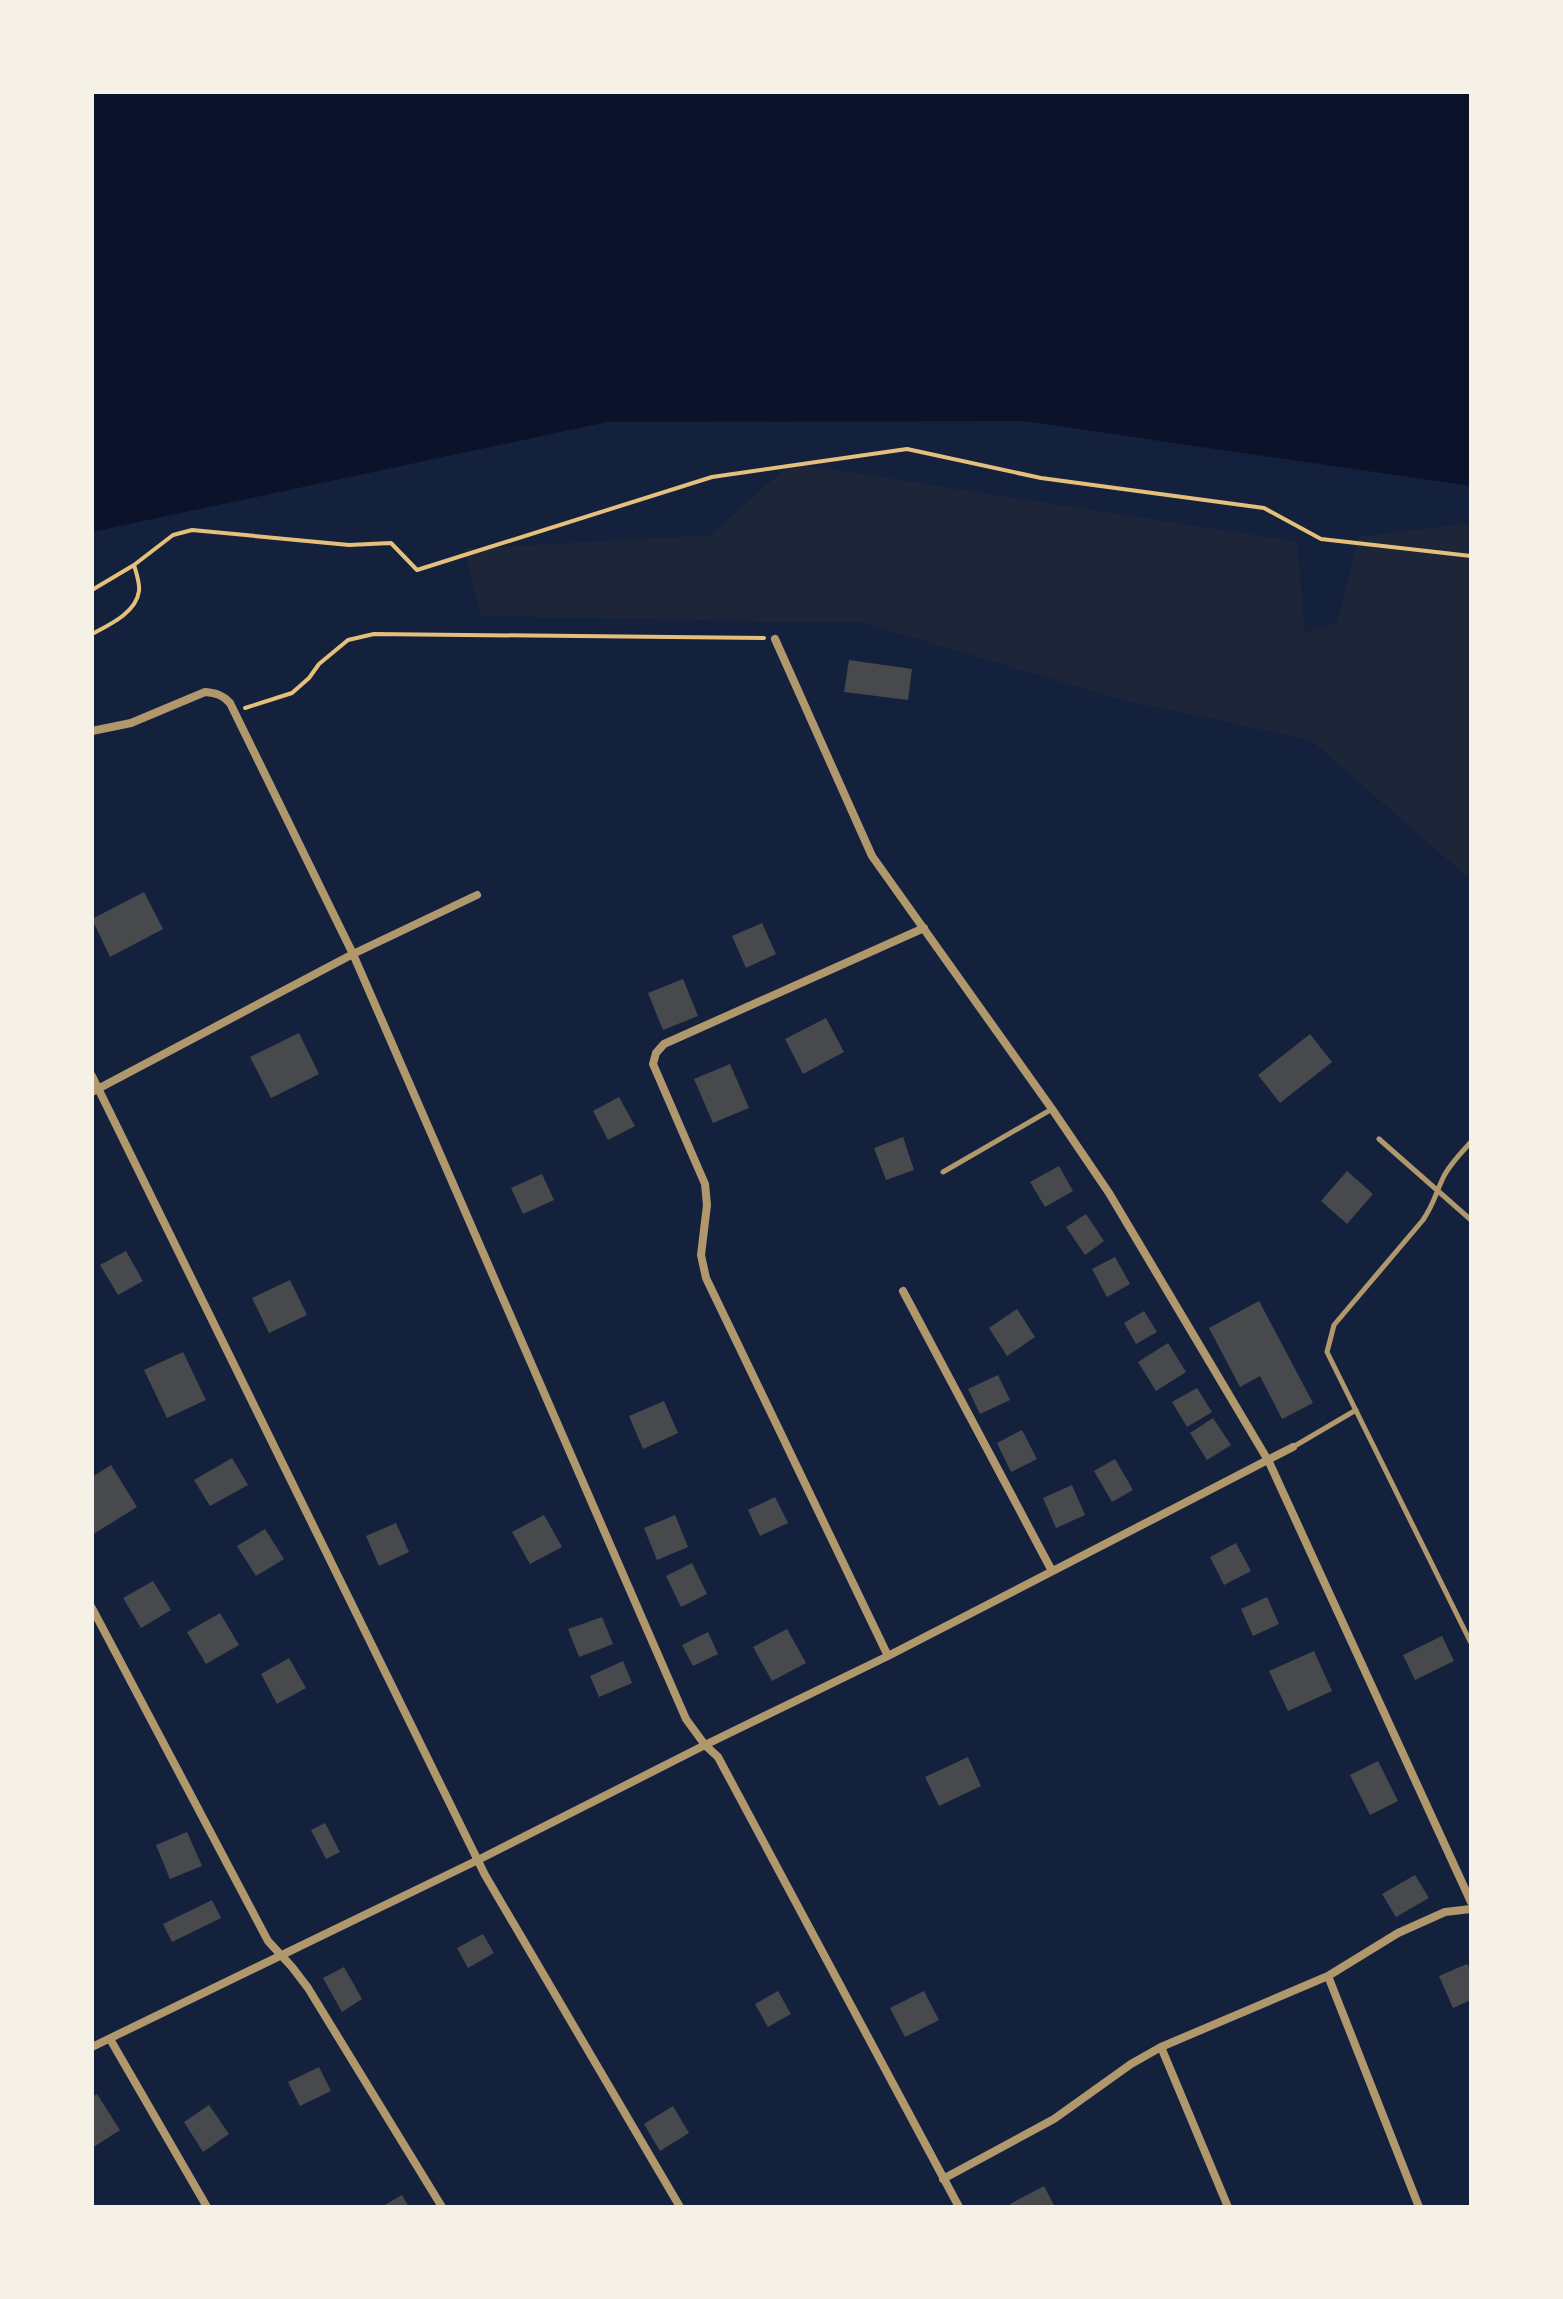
<svg xmlns="http://www.w3.org/2000/svg" width="1563" height="2299" font-family="'IBM Plex Sans',sans-serif">
	<style>
		.green { fill: #1d2539 }
		.water { fill: #0b132b }
		.building { fill: #48494c }
		.lines { fill: none; stroke-linecap: round; stroke-linejoin: round }
		.path { stroke: #e5c07b; stroke-width: 4 }
		.service { stroke: #b1986c; stroke-width: 5 }
		.minor { stroke: #b1986c; stroke-width: 8 }
	</style>
	<rect width="100%" height="100%" fill="#14213d"/>
	<path class="green" d="M791,463L1297,542L1305,632L1338,623L1358,537L1471,523V880L1311,740L1120,699L863,623L481,616L464,549L711,535Z"/>
	<path class="water" d="M92,92H1471V486L1023,421L607,422L92,532Z"/>
	<path class="building" d="M849,660L912,669L908,700L844,692Z
		M144,892L163,929L110,957L92,919Z
		M762,923L776,954L746,968L732,936Z
		M683,979L698,1016L663,1030L648,993Z
		M826,1018L844,1052L803,1074L785,1039Z
		M299,1033L319,1074L271,1098L250,1057Z
		M1310,1034L1332,1062L1280,1103L1258,1075Z
		M730,1064L749,1108L713,1123L694,1079Z
		M619,1097L635,1126L608,1140L593,1111Z
		M903,1137L914,1170L886,1180L874,1148Z
		M1059,1166L1073,1191L1045,1207L1030,1182Z
		M1347,1171L1373,1194L1347,1224L1321,1201Z
		M542,1174L554,1200L523,1214L511,1188Z
		M1086,1214L1104,1241L1085,1255L1066,1227Z
		M126,1251L143,1281L118,1295L100,1265Z
		M1115,1257L1130,1284L1107,1297L1092,1269Z
		M290,1280L307,1315L269,1333L252,1298Z
		M1259,1301L1313,1403L1282,1419L1260,1376L1240,1387L1209,1328Z
		M1017,1309L1035,1337L1007,1356L989,1328Z
		M1144,1311L1157,1332L1136,1344L1124,1323Z
		M1168,1343L1186,1372L1156,1391L1138,1362Z
		M183,1352L206,1400L167,1418L144,1370Z
		M998,1375L1010,1400L980,1414L968,1389Z
		M1197,1388L1212,1412L1187,1427L1172,1402Z
		M664,1401L678,1433L643,1449L629,1416Z
		M1213,1418L1231,1445L1207,1460L1190,1433Z
		M1022,1430L1037,1459L1011,1472L997,1443Z
		M232,1458L248,1485L210,1506L194,1480Z
		M1115,1459L1133,1490L1112,1502L1094,1471Z
		M111,1465L137,1507L92,1535V1477Z
		M1072,1485L1085,1515L1056,1528L1043,1498Z
		M775,1497L788,1523L760,1536L748,1510Z
		M544,1515L562,1547L530,1564L512,1532Z
		M675,1515L688,1547L657,1560L644,1528Z
		M396,1523L409,1552L379,1566L366,1536Z
		M265,1529L284,1559L256,1576L237,1546Z
		M1236,1543L1251,1571L1224,1585L1210,1557Z
		M692,1563L707,1594L681,1607L666,1576Z
		M153,1581L171,1610L141,1628L123,1598Z
		M1267,1597L1279,1624L1253,1636L1241,1609Z
		M220,1613L239,1645L206,1664L187,1632Z
		M602,1617L613,1644L579,1657L568,1629Z
		M787,1629L806,1663L772,1681L753,1647Z
		M708,1632L718,1654L693,1666L682,1645Z
		M1442,1636L1454,1661L1415,1680L1403,1655Z
		M1314,1651L1332,1691L1288,1711L1269,1671Z
		M289,1658L306,1688L277,1704L261,1674Z
		M623,1661L632,1683L599,1697L590,1676Z
		M968,1757L981,1786L939,1806L925,1777Z
		M1378,1761L1398,1801L1370,1815L1350,1775Z
		M325,1823L340,1852L326,1859L311,1830Z
		M187,1832L202,1866L170,1879L156,1845Z
		M1415,1875L1429,1898L1396,1917L1382,1894Z
		M212,1900L221,1918L172,1942L163,1924Z
		M483,1934L494,1953L468,1968L457,1948Z
		M1467,1964L1471,1971V2000L1453,2008L1439,1976Z
		M344,1967L362,1999L342,2012L323,1978Z
		M778,1991L791,2014L768,2027L755,2004Z
		M924,1991L939,2020L905,2037L890,2008Z
		M319,2067L331,2091L300,2106L288,2082Z
		M97,2094L120,2130L92,2148V2097Z
		M209,2105L229,2134L203,2152L184,2122Z
		M673,2106L689,2133L660,2151L644,2124Z
		M1044,2186L1055,2207H1011L1010,2204Z
		M402,2195L409,2207H381Z"/>
	<g class="lines">
		<path class="path" d="M92,590L134,565L173,535L192,530L349,545L391,543L417,570L712,477L907,449L1041,478L1264,508L1321,539L1471,556
			M92,634C109,625 136,613 139,591C140,583 136,572 134,565
			M245,708L292,693L309,678L319,664L348,640L374,634L764,638"/>
		<path class="service" d="M1379,1139L1471,1220
			M1471,1142C1461,1153 1449,1165 1443,1178C1435,1195 1434,1204 1423,1220L1334,1325L1327,1352L1471,1643
			M943,1172L1052,1109
			M1293,1447L1356,1410"/>
		<path class="minor" d="M775,639L872,856L1052,1109L1109,1193L1269,1462L1471,1902
			M92,731L131,723L205,692C216,693 223,695 230,703L353,954L686,1719L705,1745L718,1757L959,2207
			M92,1076L485,1875L680,2207
			M92,1092L353,954L477,895
			M903,1291L1052,1571
			M92,1608L268,1941L292,1967L308,1988L442,2207
			M888,1656L706,1278L701,1255L707,1205L705,1184L653,1064L656,1053L664,1044L924,928
			M1328,1976L1419,2207
			M110,2039L207,2207
			M92,2047L478,1860L705,1745L888,1656L1293,1447
			M1161,2047L1228,2207
			M943,2179L1054,2119L1131,2064L1161,2047L1328,1976L1398,1933L1445,1912L1471,1909"/>
	</g>
	<rect width="1563" height="2299" fill="none" stroke="#f6f1e7" stroke-width="188"/>
</svg>
